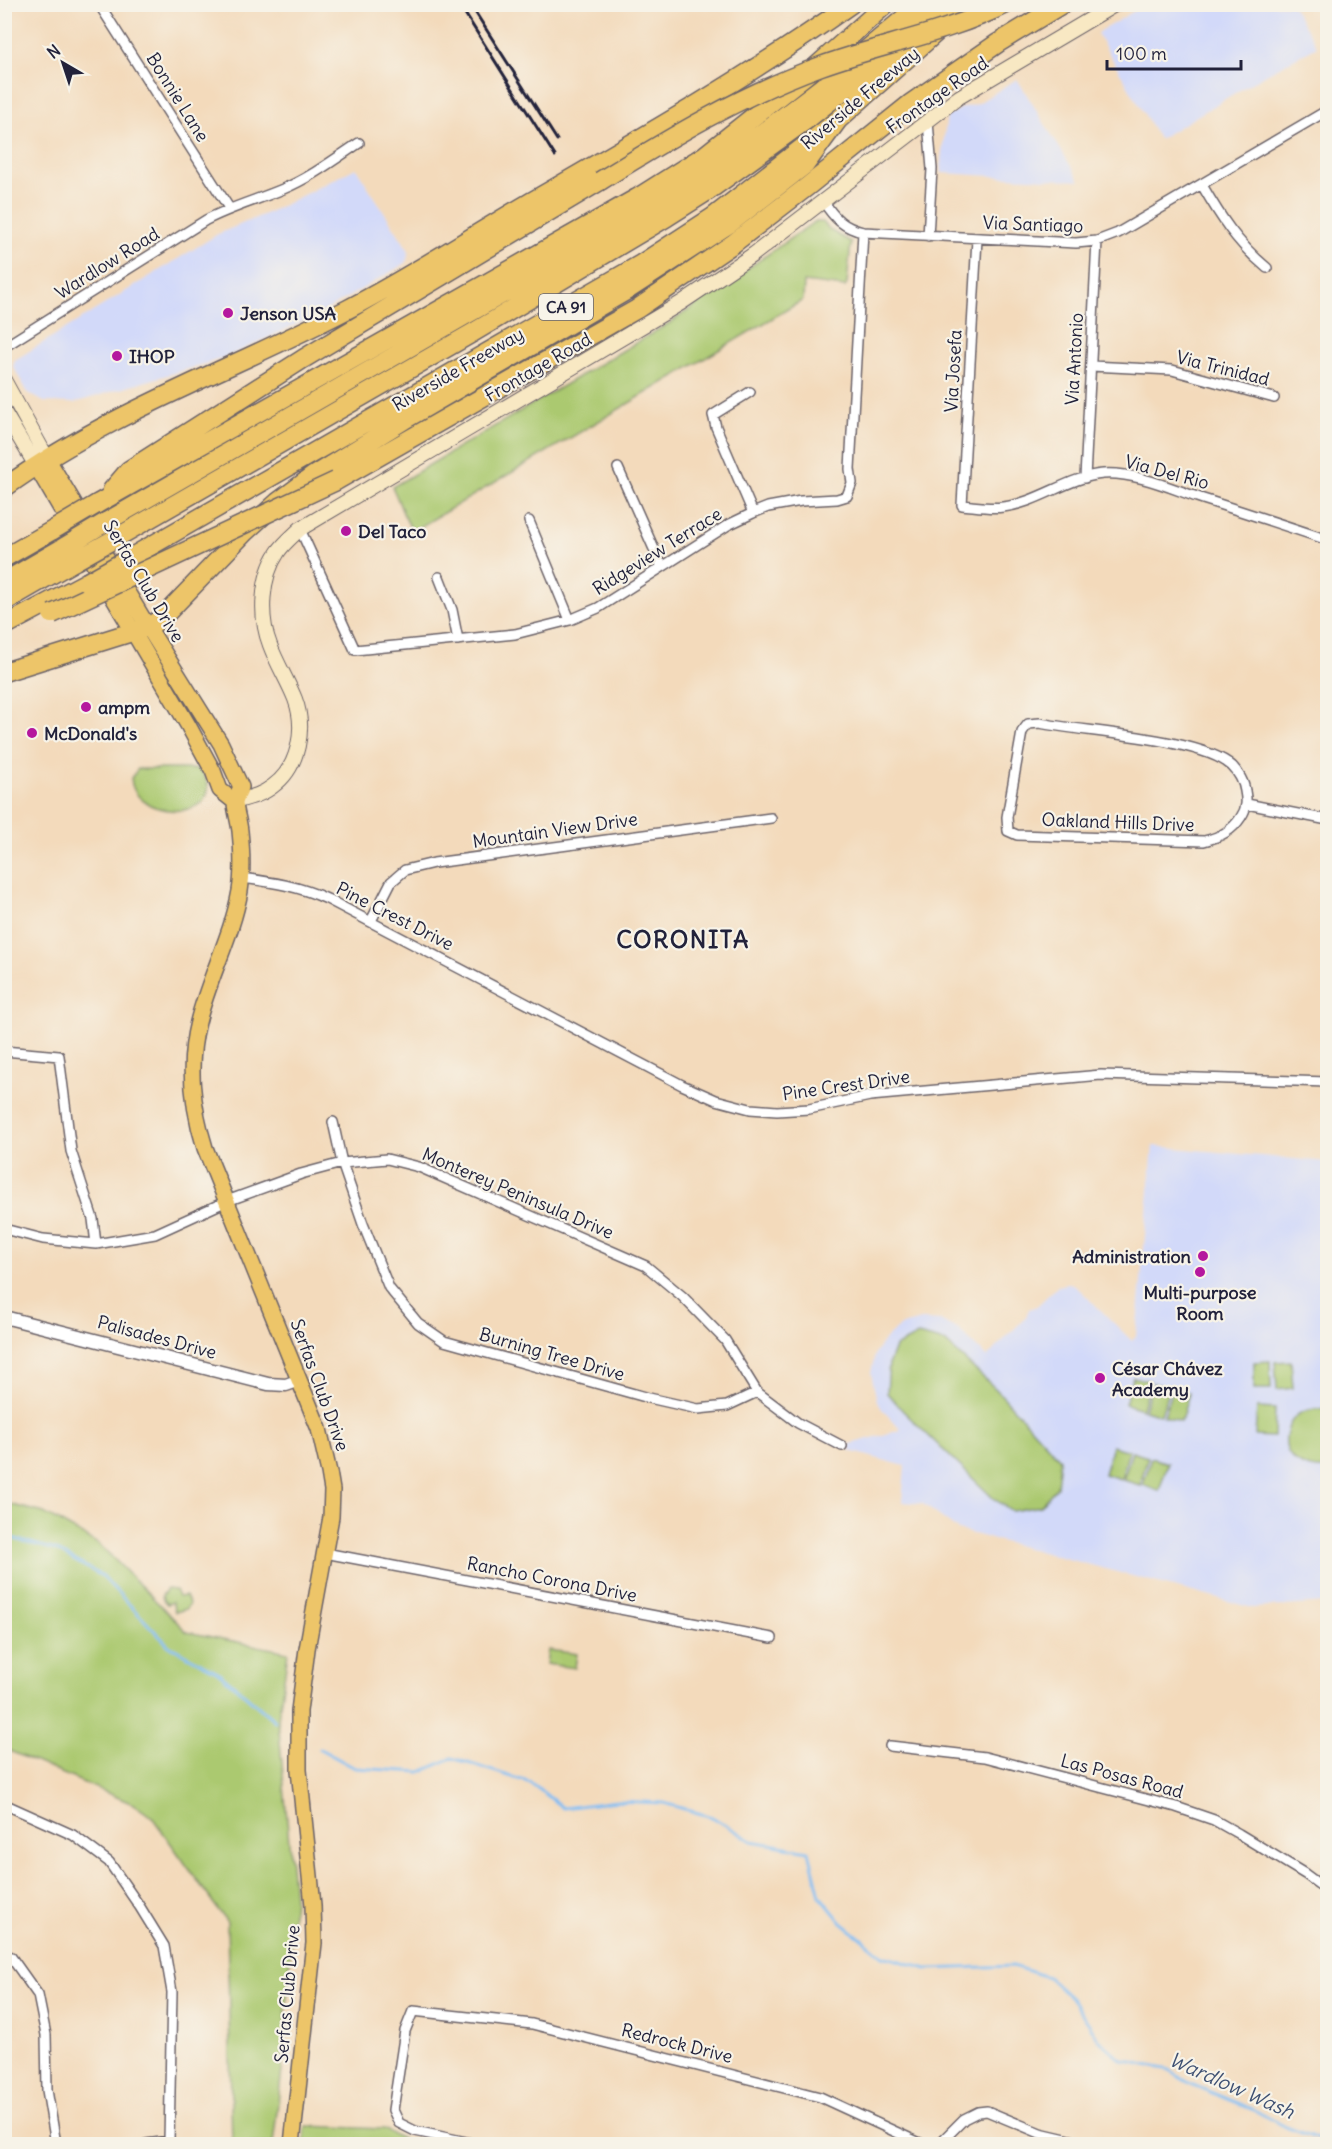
<svg xmlns="http://www.w3.org/2000/svg" width="1332" height="2149" font-family="Delius,sans-serif">
	<style>
		.built { fill: #d2d9f9 }
		.green { fill: #abc970; stroke: #667656; stroke-width: 1.5 }
		.lines { fill: none; stroke-linecap: round; stroke-linejoin: round }
		.stream { stroke: #7fbcf2; stroke-width: 3 }
		.minor-casing { stroke: #6b6268; stroke-width: 12 }
		.tertiary-casing { stroke: #6b6268; stroke-width: 15 }
		.secondary-casing { stroke: #6b6268; stroke-width: 16 }
		.primary-casing { stroke: #6b6268; stroke-width: 18 }
		.motorway-casing { stroke: #6b6268; stroke-width: 21 }
		.minor { stroke: #fff; stroke-width: 9 }
		.tertiary { stroke: #fff; stroke-width: 12 }
		.secondary { stroke: #f8e8c3; stroke-width: 14 }
		.primary { stroke: #edc569; stroke-width: 15 }
		.motorway { stroke: #edc569; stroke-width: 18 }
		.rail { stroke: #22223b; stroke-width: 3 }
		.motorway-bridge-casing { stroke: #6b6268; stroke-width: 21; stroke-linecap: butt }
		.motorway-bridge { stroke: #edc569; stroke-width: 18 }
		.poi-dot { fill: #b5179e; stroke: #f7f3e8; stroke-width: 2 }
		.labels { text-anchor: middle; dominant-baseline: central; stroke-width: 4.5; stroke-linejoin: round; paint-order: stroke }
		.shield { fill: #f7f3e8; stroke: #62616f; stroke-width: 1.5 }
		.shield-label { font-size: 16px; font-weight: bold; fill: #22223b }
		.street-label { font-size: 18px; fill: #22223b; stroke: #f7f3e8 }
		.poi-label { font-size: 18px; font-weight: bold; fill: #22223b; stroke: #f7f3e8; text-anchor: start }
		.water-label { font-size: 20px; font-style: italic; fill: #3e5072; stroke: #f7f3e8 }
		.district-label { font-size: 24px; font-weight: bold; letter-spacing: 1.5px; fill: #22223b; stroke: #f7f3e8 }
	</style>
	<rect width="100%" height="100%" fill="#f7f3e8"/>
	<filter id="ink" filterUnits="userSpaceOnUse"><feTurbulence type="fractalNoise" baseFrequency=".0167" numOctaves="2"/><feDisplacementMap in="SourceGraphic" scale="12" xChannelSelector="R" yChannelSelector="G"/><feConvolveMatrix kernelMatrix="1 2 1 2 8 2 1 2 1" color-interpolation-filters="sRGB"/></filter>
	<filter id="wash" filterUnits="userSpaceOnUse"><feTurbulence type="fractalNoise" baseFrequency=".008" numOctaves="4" result="noise"/><feDisplacementMap in="SourceGraphic" scale="24" xChannelSelector="R" yChannelSelector="G"/><feGaussianBlur stdDeviation="1.35" result="paint"/><feColorMatrix in="noise" values="0 0 0 0 0 0 0 0 0 0 0 0 0 0 0 0 0 1.4 0 .05"/><feComposite in="paint" operator="in"/></filter>
	<g filter="url(#wash)">
		<rect width="100%" height="100%" fill="#f3dabb"/>
		<path class="built" d="M1146,4L1292,5L1317,46L1263,76L1159,139L1097,33Z
			M1017,79L1080,181L942,173L941,159L947,116L962,108L977,104Z
			M356,168L409,251L406,263L323,312L224,358L74,403L44,402L28,393L13,366L15,360L218,234L272,211Z
			M1153,1146L1327,1162V1603L1253,1608L958,1530L923,1504L902,1502L905,1466L850,1451V1444L901,1430L882,1409L877,1401L871,1373L875,1354L880,1346L886,1338L902,1325L921,1320L941,1321L959,1330L987,1357L1026,1317L1029,1309L1037,1306L1058,1286L1069,1283L1075,1285L1132,1341L1136,1336Z"/>
		<path class="green" d="M814,222H823L831,231L851,242L847,284L845,287L804,282L803,300L413,531C403,518 400,502 392,487L671,322Z
			M138,769H201C203,775 208,781 208,787C210,820 133,819 131,778Z
			M918,1335L945,1342L996,1389L1060,1459L1057,1487L1040,1506L1012,1511L993,1498L903,1411L887,1393L889,1363L895,1347Z
			M1270,1361L1271,1389H1254V1362Z
			M1291,1361L1293,1388L1277,1390L1275,1362Z
			M1133,1377L1150,1381L1142,1409L1125,1404Z
			M1153,1383L1169,1388L1161,1415L1144,1410Z
			M1172,1389L1189,1393L1181,1421L1164,1416Z
			M1257,1408L1275,1409L1274,1437L1255,1436Z
			M1327,1408V1469C1305,1471 1280,1459 1287,1432C1288,1427 1292,1420 1296,1416C1304,1409 1317,1409 1327,1408Z
			M1112,1446L1129,1451L1121,1479L1104,1474Z
			M1132,1452L1148,1457L1140,1485L1123,1480Z
			M1151,1458L1168,1463L1159,1491L1143,1485Z
			M5,1503L44,1513L100,1545L187,1632L288,1652L278,1719L294,1898L282,2070L273,2144H232L227,1922L152,1817L133,1804L5,1749Z
			M167,1589L175,1590L178,1597L186,1596L189,1603L186,1609L175,1612L172,1602L167,1604L163,1600L162,1595Z
			M548,1650L577,1654L575,1668L546,1664Z
			M306,2126L384,2129L405,2141L428,2144H304Z"/>
		<g class="lines">
			<path class="stream" d="M4,1536L56,1550L102,1576L169,1646L218,1672L275,1721
				M320,1749L355,1768L421,1772L452,1758L531,1783L563,1808L617,1801L664,1803L712,1817L752,1841L809,1851L820,1896L842,1923L883,1956L927,1969L1013,1966L1048,1977L1073,2000L1100,2041L1122,2060L1165,2069L1193,2085L1254,2110L1286,2127L1321,2140H1328"/>
		</g>
	</g>
	<g filter="url(#ink)">
		<g class="lines">
			<defs>
				<path id="minor" d="M99,4L229,208
					M1202,185C1221,218 1237,243 1267,268
					M824,202C834,218 844,228 863,232L1076,243L1097,241L1118,233L1328,110
					M928,236L932,169L928,122
					M977,239L962,505C975,506 990,509 1003,507C1038,503 1068,477 1103,474C1134,472 1168,487 1197,497C1240,511 1284,525 1328,540
					M4,347L206,220C231,207 257,200 283,189C310,178 335,159 359,143
					M1091,366L1172,370L1274,398
					M750,392L713,415L716,427L753,513
					M618,468L662,567
					M1085,478L1097,241
					M529,521L570,620
					M300,529L355,650L515,634L570,620L598,608L728,525L753,513L768,507L801,501L837,499L847,496L852,483L850,469L863,232
					M439,577L452,610L458,640
					M1040,723C1083,732 1202,738 1232,766C1238,772 1244,782 1245,791C1247,801 1247,808 1241,817C1232,831 1220,837 1204,841L1017,835L1008,831L1007,817L1022,732L1028,724Z
					M1247,804L1328,820
					M242,878C272,882 299,886 327,899L682,1085L716,1100L750,1109L777,1111L809,1109L870,1096L1101,1075L1328,1082
					M371,921L391,882L405,870L434,863L771,818
					M4,1051L59,1056L71,1151L93,1219L96,1244
					M333,1122L342,1163L363,1224L389,1288L418,1323L444,1341L649,1398L698,1409L727,1406L757,1392
					M4,1229L43,1239L96,1244L155,1234L227,1201L301,1174L342,1163L387,1159L419,1167L646,1266L682,1296L725,1340L757,1392L798,1423L842,1446
					M325,1553L772,1638
					M890,1746L985,1757L1176,1807L1214,1820L1239,1834L1305,1874L1328,1891
					M4,1804L73,1835L109,1862L140,1907L164,1946L172,1992L169,2141L146,2144
					M4,1953L11,1957L38,1995L46,2035L47,2090L56,2144
					M476,2144L415,2131L399,2123L393,2110L405,2031L413,2011L532,2024L820,2097L922,2144
					M939,2144L964,2119L978,2112L987,2111L1040,2133L1087,2144"/>
				<path id="tertiary" d="M4,1317L268,1384L286,1385L300,1380"/>
				<path id="secondary" d="M4,380L47,458
					M4,412L36,466
					M235,802C248,798 262,795 273,786C299,767 306,728 295,699C288,681 277,664 270,645C259,617 261,577 278,552C284,543 293,536 300,529L681,303L754,254L959,97L1116,4"/>
				<path id="primary" d="M47,458L148,627L221,744L241,787C239,792 235,798 235,804C236,813 239,822 240,831C242,850 243,872 240,891C232,936 209,977 198,1022C187,1065 192,1106 205,1148L319,1429L329,1472L332,1490L331,1517L307,1649L299,1711V1770L313,1905L314,1943L292,2144
					M36,466L188,725L213,771L220,790L235,802"/>
				<path id="motorway" d="M336,481L637,309L734,243L808,186L910,104L998,43L1062,4
					M4,488C109,412 233,369 348,309C410,277 469,238 529,203C638,140 748,77 851,4
					M112,490L129,470L303,359L600,181
					M97,504L637,198L705,155L811,71L886,4
					M106,522L673,196L749,143L821,88L921,4
					M116,538L474,332L667,217L708,191L809,118L873,67L945,4
					M4,558L53,530
					M128,559L641,264L713,217L838,120L968,4
					M4,582L66,546
					M4,602L75,561
					M4,626L87,582
					M4,672L148,627L162,618L245,532L278,502L313,476L404,420L626,291L729,224L805,165L838,120"/>
			</defs>
			<use href="#minor" class="minor-casing"/>
			<use href="#tertiary" class="tertiary-casing"/>
			<use href="#secondary" class="secondary-casing"/>
			<use href="#primary" class="primary-casing"/>
			<use href="#motorway" class="motorway-casing"/>
			<use href="#minor" class="minor"/>
			<use href="#tertiary" class="tertiary"/>
			<use href="#secondary" class="secondary"/>
			<use href="#primary" class="primary"/>
			<use href="#motorway" class="motorway"/>
			<path class="rail" d="M459,4L555,156
				M470,4L557,140"/>
			<defs>
				<path id="motorway-bridge" d="M600,181C671,137 741,95 821,66C882,44 948,33 1006,4
					M53,530L97,504
					M66,546L106,522
					M75,561L116,538
					M87,582L128,559
					M52,614L336,481"/>
			</defs>
			<use href="#motorway-bridge" class="motorway-bridge-casing"/>
			<use href="#motorway-bridge" class="motorway-bridge"/>
		</g>
	</g>
	<g class="poi-dot">
		<circle cx="228" cy="313" r="6"/>
		<circle cx="117" cy="356" r="6"/>
		<circle cx="346" cy="531" r="6"/>
		<circle cx="86" cy="707" r="6"/>
		<circle cx="32" cy="733" r="6"/>
		<circle cx="1203" cy="1256" r="6"/>
		<circle cx="1200" cy="1272" r="6"/>
		<circle cx="1100" cy="1378" r="6"/>
	</g>
	<g class="labels">
		<rect class="shield" x="539" y="294" width="54" height="26" rx="4.5"/>
		<g class="shield-label">
			<text x="566" y="307">CA 91</text>
		</g>
		<g class="street-label">
			<text transform="translate(937 95) rotate(-35)">Frontage Road</text>
			<text transform="translate(178 97) rotate(58)">Bonnie Lane</text>
			<text transform="translate(860 98) rotate(-40)">Riverside Freeway</text>
			<text transform="translate(1033 224) rotate(2)">Via Santiago</text>
			<text transform="translate(107 263) rotate(-32)">Wardlow Road</text>
			<text transform="translate(1074 359) rotate(-87)">Via Antonio</text>
			<text transform="translate(538 367) rotate(-30)">Frontage Road</text>
			<text transform="translate(1223 368) rotate(14)">Via Trinidad</text>
			<text transform="translate(458 369) rotate(-30)">Riverside Freeway</text>
			<text transform="translate(953 371) rotate(-87)">Via Josefa</text>
			<text transform="translate(1167 472) rotate(15)">Via Del Rio</text>
			<text transform="translate(657 551) rotate(-32)">Ridgeview Terrace</text>
			<text transform="translate(144 581) rotate(59)">Serfas Club Drive</text>
			<text transform="translate(1118 822) rotate(2)">Oakland Hills Drive</text>
			<text transform="translate(555 830) rotate(-8)">Mountain View Drive</text>
			<text transform="translate(395 916) rotate(27)">Pine Crest Drive</text>
			<text transform="translate(846 1085) rotate(-8)">Pine Crest Drive</text>
			<text transform="translate(518 1193) rotate(23)">Monterey Peninsula Drive</text>
			<text transform="translate(157 1337) rotate(15)">Palisades Drive</text>
			<text transform="translate(552 1354) rotate(16)">Burning Tree Drive</text>
			<text transform="translate(320 1385) rotate(70)">Serfas Club Drive</text>
			<text transform="translate(552 1579) rotate(11)">Rancho Corona Drive</text>
			<text transform="translate(1122 1776) rotate(15)">Las Posas Road</text>
			<text transform="translate(287 1994) rotate(-85)">Serfas Club Drive</text>
			<text transform="translate(677 2043) rotate(14)">Redrock Drive</text>
		</g>
		<g class="poi-label">
			<text x="240" y="313">Jenson USA</text>
			<text x="129" y="356">IHOP</text>
			<text x="358" y="531">Del Taco</text>
			<text x="98" y="707">ampm</text>
			<text x="44" y="733">McDonald's</text>
			<text x="1191" y="1256" text-anchor="end">Administration</text>
			<text x="1200" y="1292" text-anchor="middle">Multi-purpose<tspan x="1200" dy="21">Room</tspan></text>
			<text x="1112" y="1368">César Chávez<tspan x="1112" dy="21">Academy</tspan></text>
		</g>
		<g class="water-label">
			<text transform="translate(1232 2085) rotate(24)">Wardlow Wash</text>
		</g>
		<g class="district-label">
			<text x="683" y="939">CORONITA</text>
		</g>
	</g>
	<rect width="1332" height="2149" fill="none" stroke="#f7f3e8" stroke-width="24"/>
	<g transform="translate(63 63) rotate(321)" stroke="#f7f3e8" stroke-width="4.5" paint-order="stroke">
	<path d="M0-4.5L10 22L0 15L-10 22Z" fill="#22223b"/>
	<text y="-9" font-size="16" font-weight="bold" text-anchor="middle" fill="#22223b">N</text>
	</g>
	<path d="M1107 60v9h134v-9" fill="none" stroke="#22223b" stroke-width="3"/>
	<text x="1116" y="60" font-size="18" fill="#22223b" stroke="#f7f3e8" stroke-width="4.5" paint-order="stroke">100 m</text>
</svg>
